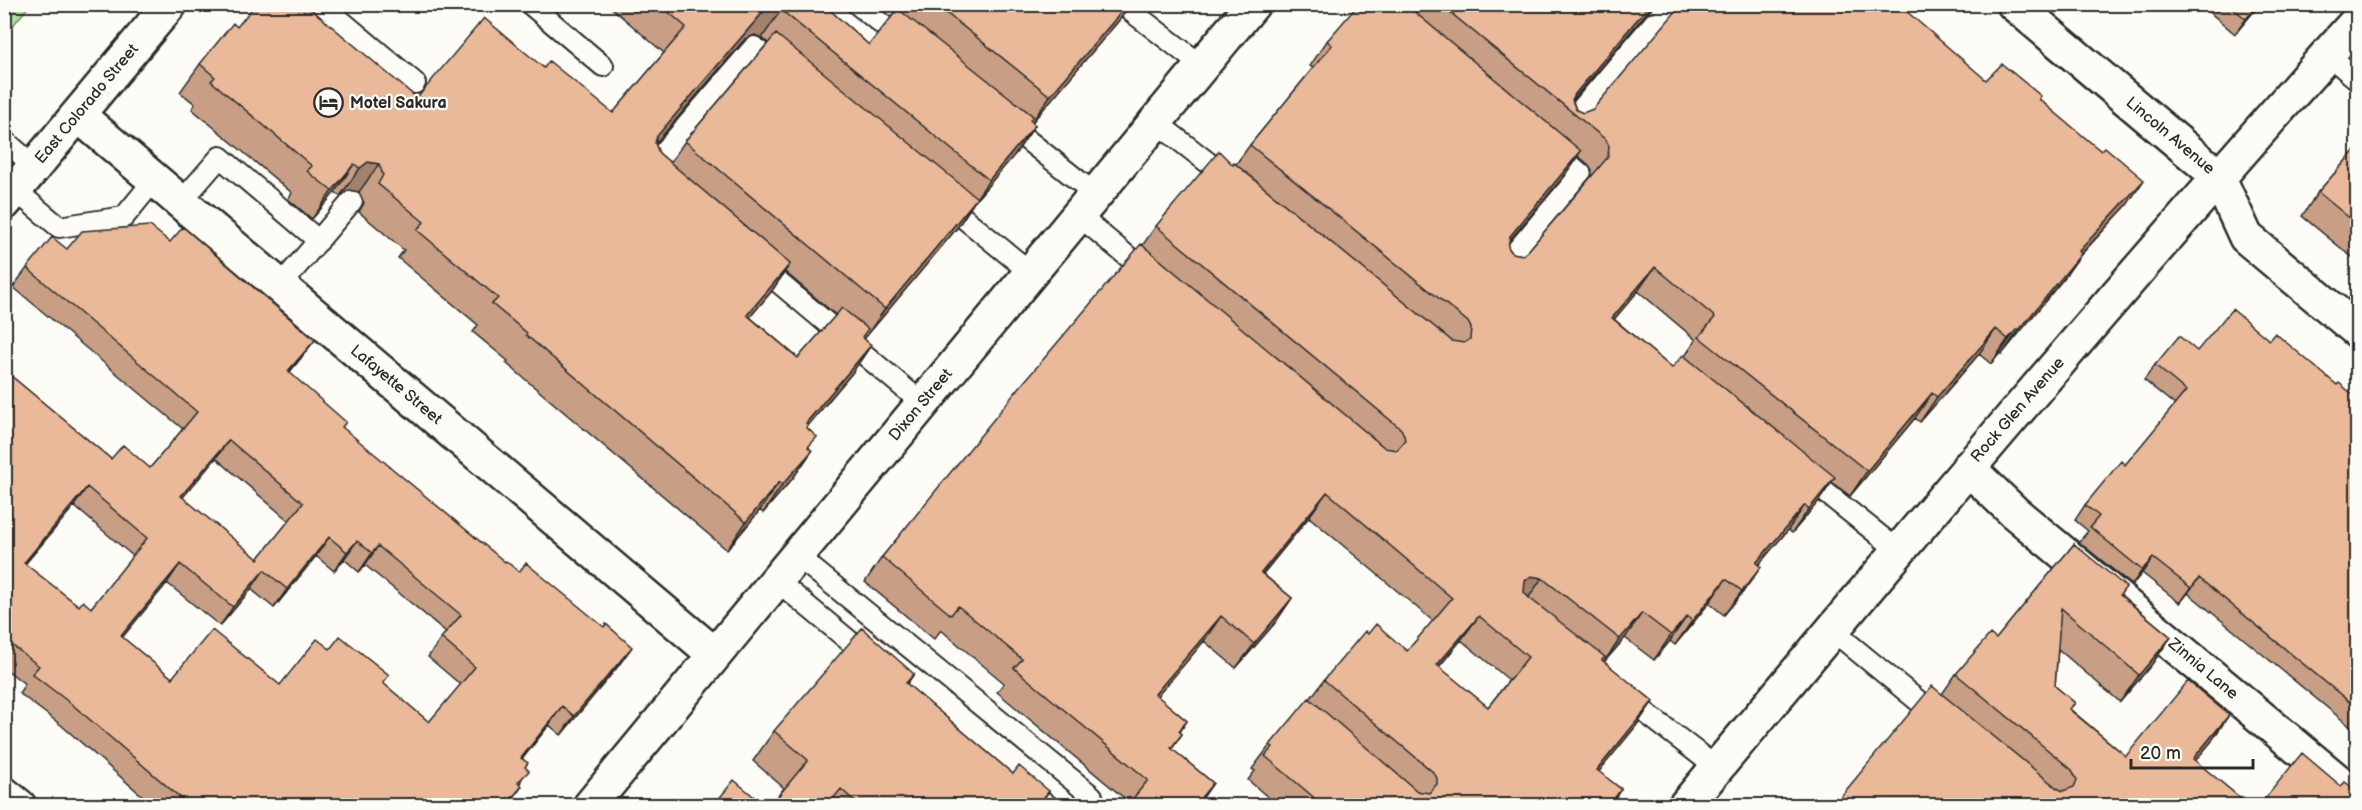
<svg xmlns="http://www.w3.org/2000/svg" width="2362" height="810" font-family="'Balsamiq Sans',sans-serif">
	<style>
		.green { fill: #aee0a1; stroke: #6c8666; stroke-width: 1.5 }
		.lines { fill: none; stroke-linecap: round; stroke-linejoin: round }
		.lane-casing { stroke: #2b2b2b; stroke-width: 24 }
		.street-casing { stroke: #2b2b2b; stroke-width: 38 }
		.primary-casing { stroke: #2b2b2b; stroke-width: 38 }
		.lane { stroke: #fdfcf7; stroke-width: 20 }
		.street { stroke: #fdfcf7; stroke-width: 33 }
		.primary { stroke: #fdfcf7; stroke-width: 33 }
		.wall { fill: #c89f84; stroke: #2b2b2b; stroke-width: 1.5; fill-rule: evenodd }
		.shaded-wall { fill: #a3826c; stroke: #2b2b2b; stroke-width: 1.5 }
		.building { fill: #e9b99a; stroke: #2b2b2b; stroke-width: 1.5; fill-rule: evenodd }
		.labels { text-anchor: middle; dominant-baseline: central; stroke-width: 4.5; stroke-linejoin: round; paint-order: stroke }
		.poi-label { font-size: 16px; font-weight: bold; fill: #2b2b2b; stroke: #fdfcf7; text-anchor: start }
		.street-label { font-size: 16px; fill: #2b2b2b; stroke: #fdfcf7 }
	</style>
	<rect width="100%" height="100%" fill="#fdfcf7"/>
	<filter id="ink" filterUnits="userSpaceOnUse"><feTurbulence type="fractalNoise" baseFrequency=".0167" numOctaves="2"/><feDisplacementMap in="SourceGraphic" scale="12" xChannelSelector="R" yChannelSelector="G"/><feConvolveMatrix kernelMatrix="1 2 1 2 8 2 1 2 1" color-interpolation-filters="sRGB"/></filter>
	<g filter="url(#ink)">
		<path class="green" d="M5,4L30,5L5,35L4,5Z"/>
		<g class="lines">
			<defs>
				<path id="lane" d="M321,4L415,83
					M530,4L603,66
					M857,4L905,43
					M1122,4L1202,66
					M2327,54L2358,80
					M1156,122L1229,179
					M1006,123L1095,194
					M1567,126L1670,4
					M4,140L35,167
					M649,174L647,172L754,47L780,68
					M15,190L59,227L124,217L155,179
					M181,202L220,157L319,241
					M944,202L1030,272
					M1078,215L1150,275
					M759,266L922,403
					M1502,268L1581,174L1551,149
					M280,286L352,201
					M1805,476L1899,551
					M796,555L1092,796
					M776,580L871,659
					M1832,630L1939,718
					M1624,696L1717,768
					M1023,785L1048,806"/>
				<path id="street" d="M2014,4L2218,176L2246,237L2358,331
					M78,115L714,654
					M1968,468L2014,512L2358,798
					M4,794L19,806
					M590,806L1253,4
					M1685,806C1906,541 2128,277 2358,20"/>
				<path id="primary" d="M4,203L170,4"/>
			</defs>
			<use href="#lane" class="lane-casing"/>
			<use href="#street" class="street-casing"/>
			<use href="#primary" class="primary-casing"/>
			<use href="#lane" class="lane"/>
			<use href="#street" class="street"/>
			<use href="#primary" class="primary"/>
		</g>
		<path class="wall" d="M607,4H823L869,45L895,13L893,11L898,4H1130L1121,18L1032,122L1035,125L1016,153L974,202L957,228L864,339L871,345L852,373L807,427L809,448L812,451L793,478L763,513L760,510L727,550L506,363L508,361L473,332L478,325L398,258L404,250L359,212L364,203L359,192L349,190L340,196L335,192L312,219L288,199L292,193L192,109L195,104L180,92L200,64L417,98L544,68L613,113L664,53ZM755,35L762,38L768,43L685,141L670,163L659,153L655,144L745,39ZM785,272L836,315L798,358L750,317L771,292Z
			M1366,4H1654L1573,101L1576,110L1583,113L1986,80L2039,99L2127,205L2079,257L2064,278L2002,354L2000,353L1991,364L1979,354L1920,422L1915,418L1850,496L1832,482L1818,502L1792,533L1788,530L1758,565L1743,592L1724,615L1709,603L1675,645L1670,641L1654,660L1625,638L1604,662L1653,701L1636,726L1598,772L1621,789L1610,806H1278L1248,780L1255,771L1252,769L1270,745L1310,699L1324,680L1368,634L1407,651L1433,621L1309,517L1263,574L1292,598L1275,623L1236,668L1204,641L1157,696L1187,721L1180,732L1182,734L1172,749L1213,783L1197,806H1128L1130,803L997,692L1004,683L941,630L934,639L865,582L882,557L1142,246L1156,226L1233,165L1236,164L1250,145L1313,68L1310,66L1327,41L1361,10ZM1578,156L1589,165L1592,170L1591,176L1528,251L1523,255L1512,253L1508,247L1509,241L1564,176ZM1638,291L1696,340L1685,356L1672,368L1614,319ZM1461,640L1509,680L1488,707L1439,667Z
			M2200,4H2260L2235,34Z
			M2358,147V262L2302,216L2318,192Z
			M67,249L301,358L289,373L342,428L619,665L561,735L549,725L522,759L525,768L520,784L509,806H154L61,725L19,693L25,684L4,668V370L111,459L150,468L183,429L13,287L27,268ZM216,458L289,521L258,559L182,498ZM74,506L133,556L91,608L79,606L25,564ZM316,556L334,571L344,559L359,572L365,565L446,632L428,657L461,685L429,722L383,683L330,649L280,685L172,678L122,637L167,583L220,626L251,589L274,608Z
			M2269,340L2358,399V733L2188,593L2180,603L2142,573L2132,585L2079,542L2088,531L2075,520L2085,505L2125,465L2175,405L2144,380L2155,365L2197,351Z
			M2074,544L2121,595L2171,637L2152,664L2120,702L2058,649L2055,686L2075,703L2070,709L2126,756L2211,742L2195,761L2250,806H1833L1942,694L1956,674L1996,639Z
			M914,674L907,684L1013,774L1049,791L1039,806H770L784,788L753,761L774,731Z"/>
		<path class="shaded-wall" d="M1128,4H1130L1121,18L1029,126L1050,96Z
			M1650,4H1654L1566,108L1575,94Z
			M2258,4H2260L2235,34L2246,19Z
			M775,7L781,10L762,38L755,35L745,39L638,164L657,136L764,11Z
			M1035,125L1016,153L974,202L957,228L864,339L885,309L973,203L989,180Z
			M1581,151L1564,176L1493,260L1510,236Z
			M368,162L379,164L359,192L349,190L340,196L360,168Z
			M354,164L335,192L312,219L332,191Z
			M2144,180L2127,205L2079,256L2064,278L2002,354L2019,330L2079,251Z
			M790,264L771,292L728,343L747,315Z
			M1655,267L1638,291L1595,342L1612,318Z
			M1996,329L1979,354L1920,422L1937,397Z
			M2017,329L2000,353L1991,364L2008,339Z
			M315,340L301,358L274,390L288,371Z
			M871,345L852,373L808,425L806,423Z
			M1932,393L1915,418L1850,496L1867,471Z
			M229,440L216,458L168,515L181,496Z
			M812,451L793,478L763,513L782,485Z
			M1835,477L1818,502L1792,533L1809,509Z
			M779,482L760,510L727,550L746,522Z
			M87,487L74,506L10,582L24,563Z
			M1327,492L1309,517L1244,597L1261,573Z
			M1805,505L1788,530L1739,588L1756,563Z
			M329,537L316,556L274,608L287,589Z
			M357,541L344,559L334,571L347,552Z
			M378,546L365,565L359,572L372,553Z
			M2153,558L2142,573L2132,585L2142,570Z
			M180,564L167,583L108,655L121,636Z
			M1761,567L1743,592L1724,615L1742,591Z
			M264,570L251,589L220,626L233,607Z
			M1531,576L1542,578L1525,603L1508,605L1525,581Z
			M2199,578L2188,593L2180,603L2191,588Z
			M1726,579L1709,603L1675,645L1692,621Z
			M1292,598L1275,623L1236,668L1254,644Z
			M1642,613L1625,638L1603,663L1620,639Z
			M1221,616L1204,641L1138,719L1155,694Z
			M1479,616L1461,640L1420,689L1437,665Z
			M1687,616L1670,641L1654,660L1671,635Z
			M2171,637L2152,664L2120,702L2139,675Z
			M632,647L619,665L561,735L574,716Z
			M1653,701L1636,726L1580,795L1597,770Z
			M562,706L549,725L508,777L521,758Z
			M2229,715L2211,742L2174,786L2193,759Z
			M1213,783L1197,806H1194Z
			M522,786L509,805L505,806Z"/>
		<path class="building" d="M256,4H305L417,98L484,18L544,68L549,61L613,113L686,27L659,4H823L869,45L898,9L1033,116L1030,120L1035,125L989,180L781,10L775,7L764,11L657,136L655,143L659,153L790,264L747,315L798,358L842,308L868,329L862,337L871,345L806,423L808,425L806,427L817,437L808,447L812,451L782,485L779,482L746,522L526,335L527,333L492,304L498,298L417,230L424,222L378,184L383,175L379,164L368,162L360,168L354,164L332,191L307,171L312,166L211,81L215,77L200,64L233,23L237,27Z
			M935,4H1128L1050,96Z
			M1366,4H1405L1581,151L1510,236L1508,247L1512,253L1523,255L1528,251L1608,157L1609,146L1606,140L1440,4H1650L1575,94L1572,100L1576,110L1583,113L1593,109L1682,4H1898L1986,80L2002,64L2041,96L2039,99L2101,151L2105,147L2144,180L2079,251L2081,254L2019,330L2017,329L2008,339L1996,329L1937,397L1932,393L1867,471L1699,337L1715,317L1655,267L1612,318L1672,368L1683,355L1835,477L1809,509L1805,505L1756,563L1761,567L1742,591L1726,579L1692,621L1687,616L1671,635L1642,613L1620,639L1542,578L1531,576L1525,581L1524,592L1528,597L1605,657L1602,660L1653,701L1597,770L1621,789L1609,806H1324L1265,756L1273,747L1270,745L1309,698L1417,791L1429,793L1437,784V778L1433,772L1324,680L1365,631L1368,634L1376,624L1407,651L1452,598L1327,492L1261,573L1292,598L1254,644L1221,616L1155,694L1187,721L1179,731L1182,734L1171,748L1213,783L1194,806H1137L1131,801L1148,780L1014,668L1022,659L958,606L951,615L882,557L1019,388L1141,244L1385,448L1397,450L1405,441L1404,435L1401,429L1156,226L1219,151L1233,165L1234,163L1452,341L1464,343L1470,339L1471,328L1468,322L1250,145L1332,45L1327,41L1357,6L1361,10ZM1479,616L1528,657L1488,707L1437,665Z
			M2228,4H2258L2246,19Z
			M776,34L977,198L885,309L685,141Z
			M2358,147V225L2318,192Z
			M150,226L170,242L183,227L315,340L288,371L346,422L342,427L505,562L506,561L519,572L526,563L604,627L606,624L632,647L574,716L562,706L521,758L528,763L525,767L529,771L518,782L522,786L505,806H190L74,706L32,674L39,666L4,639V370L111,459L123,445L150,468L197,412L27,268L52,237L67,249L82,231ZM229,440L303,503L258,559L181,496ZM87,487L147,538L91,608L83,601L79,606L24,563ZM329,537L347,552L357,541L372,553L378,546L461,615L441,638L475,667L429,722L383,683L389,675L340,636L330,649L317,639L280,685L212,630L172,678L121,636L180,564L233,607L264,570L287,589Z
			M2232,309L2269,340L2275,333L2337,385L2339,383L2358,399V709L2199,578L2191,588L2153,558L2142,570L2090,527L2099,516L2085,505L2121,461L2125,465L2186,391L2155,365L2179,336L2197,351Z
			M2074,544L2126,587L2120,595L2171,637L2139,675L2061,608L2055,686L2075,703L2069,709L2126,756L2188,681L2229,715L2193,759L2250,806H1833L1932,686L2057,788L2063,791L2074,787L2077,780L2072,770L1956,674L1990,634L1996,639Z
			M862,628L914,674L906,683L1013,774L1019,766L1049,791L1037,806H860L841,789L827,806H770L808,760L774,731Z
			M2302,753L2341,786L2345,782L2358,792V806H2259Z
			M734,780L765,806H713Z
			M1807,799L1815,806H1802Z"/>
	</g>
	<defs>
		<symbol id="hotel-ring" viewBox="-11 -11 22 22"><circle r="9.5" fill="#fdfcf7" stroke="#2b2b2b" stroke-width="1.5"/><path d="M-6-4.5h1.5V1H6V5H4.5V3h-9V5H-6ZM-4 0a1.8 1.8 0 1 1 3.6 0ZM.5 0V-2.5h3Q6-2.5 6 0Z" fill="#2b2b2b"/></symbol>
	</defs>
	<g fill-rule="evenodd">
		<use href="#hotel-ring" x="312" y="86" width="33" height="33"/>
	</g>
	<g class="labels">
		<g class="poi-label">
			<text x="350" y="103">Motel Sakura</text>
		</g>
		<g class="street-label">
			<text transform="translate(87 104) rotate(-50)">East Colorado Street</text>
			<text transform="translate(2170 136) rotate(40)">Lincoln Avenue</text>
			<text transform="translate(396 385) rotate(40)">Lafayette Street</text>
			<text transform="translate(921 405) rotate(-50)">Dixon Street</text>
			<text transform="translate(2018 410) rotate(-49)">Rock Glen Avenue</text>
			<text transform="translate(2203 669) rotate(40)">Zinnia Lane</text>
		</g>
	</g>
	<rect width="2362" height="810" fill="none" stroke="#fdfcf7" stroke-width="24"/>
	<rect x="12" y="12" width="2338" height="786" fill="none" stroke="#2b2b2b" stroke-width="2" filter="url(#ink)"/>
	<path d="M2131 759v9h122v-9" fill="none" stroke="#2b2b2b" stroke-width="3"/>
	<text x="2140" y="759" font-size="18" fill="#2b2b2b" stroke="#fdfcf7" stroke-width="4.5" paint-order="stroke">20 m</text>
</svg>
